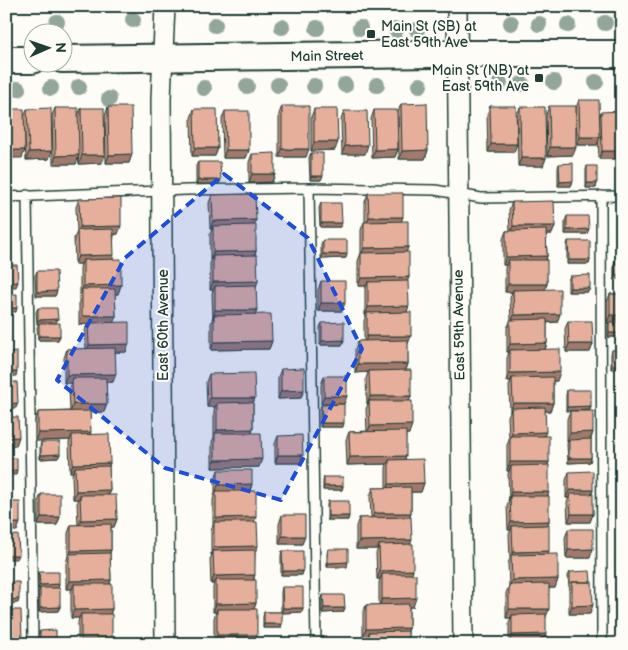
<svg xmlns="http://www.w3.org/2000/svg" width="628" height="650" font-family="'Balsamiq Sans',sans-serif">
	<style>
		.lines { fill: none; stroke-linecap: round; stroke-linejoin: round }
		.service-casing { stroke: #1f3d34; stroke-width: 12 }
		.minor-casing { stroke: #1f3d34; stroke-width: 22 }
		.secondary-casing { stroke: #1f3d34; stroke-width: 30 }
		.service { stroke: #fdfcf7; stroke-width: 9 }
		.minor { stroke: #fdfcf7; stroke-width: 19 }
		.secondary { stroke: #fdfcf7; stroke-width: 26 }
		.tree { fill: #92a69a }
		.wall { fill: #c69686; stroke: #1f3d34 }
		.shaded-wall { fill: #a17a6d; stroke: #1f3d34 }
		.building { fill: #e6af9c; stroke: #1f3d34 }
		.marked { fill: #1d4ed8; fill-opacity: 0.2; stroke: #1d4ed8; stroke-width: 4; stroke-dasharray: 10 6; stroke-linejoin: round }
		.poi-dot { fill: #1f3d34; stroke: #fdfcf7; stroke-width: 2 }
		.labels { text-anchor: middle; dominant-baseline: central; stroke-width: 4; stroke-linejoin: round; paint-order: stroke }
		.poi-label { font-size: 14px; fill: #1f3d34; stroke: #fdfcf7; text-anchor: start }
		.street-label { font-size: 14px; fill: #1f3d34; stroke: #fdfcf7 }
	</style>
	<rect width="100%" height="100%" fill="#fdfcf7"/>
	<filter id="ink" filterUnits="userSpaceOnUse"><feTurbulence type="fractalNoise" baseFrequency=".02" numOctaves="2"/><feDisplacementMap in="SourceGraphic" scale="10" xChannelSelector="R" yChannelSelector="G"/><feConvolveMatrix kernelMatrix="1 2 1 2 8 2 1 2 1" color-interpolation-filters="sRGB"/></filter>
	<g filter="url(#ink)">
		<g class="lines">
			<defs>
				<path id="service" d="M309,188L316,644
					M27,195L33,644
					M601,196L602,644
					M6,197L187,190L309,188L435,190L481,198L622,196"/>
				<path id="minor" d="M457,6L463,644
					M165,644L161,99L165,6"/>
				<path id="secondary" d="M62,59L434,54H622
					M6,60H32"/>
			</defs>
			<use href="#service" class="service-casing"/>
			<use href="#minor" class="minor-casing"/>
			<use href="#secondary" class="secondary-casing"/>
			<use href="#service" class="service"/>
			<use href="#minor" class="minor"/>
			<use href="#secondary" class="secondary"/>
		</g>
		<g class="tree">
			<circle cx="133" cy="20" r="8"/>
			<circle cx="57" cy="22" r="8"/>
			<circle cx="511" cy="23" r="8"/>
			<circle cx="605" cy="23" r="8"/>
			<circle cx="539" cy="24" r="8"/>
			<circle cx="215" cy="25" r="8"/>
			<circle cx="568" cy="25" r="8"/>
			<circle cx="282" cy="27" r="8"/>
			<circle cx="317" cy="28" r="8"/>
			<circle cx="360" cy="28" r="8"/>
			<circle cx="396" cy="30" r="8"/>
			<circle cx="417" cy="30" r="8"/>
			<circle cx="554" cy="82" r="8"/>
			<circle cx="596" cy="82" r="8"/>
			<circle cx="500" cy="83" r="8"/>
			<circle cx="522" cy="84" r="8"/>
			<circle cx="278" cy="85" r="8"/>
			<circle cx="345" cy="85" r="8"/>
			<circle cx="377" cy="85" r="8"/>
			<circle cx="420" cy="85" r="8"/>
			<circle cx="247" cy="86" r="8"/>
			<circle cx="314" cy="86" r="8"/>
			<circle cx="79" cy="87" r="8"/>
			<circle cx="51" cy="88" r="8"/>
			<circle cx="204" cy="88" r="8"/>
			<circle cx="18" cy="89" r="8"/>
			<circle cx="109" cy="99" r="8"/>
		</g>
		<path class="wall" d="M579,100L600,116L601,112L620,151L617,159H599L598,141L597,145H577L576,108Z
			M401,104L428,150L425,159H399L398,112Z
			M282,106L306,157H279V114Z
			M490,106L514,152H488L487,115Z
			M549,106L576,147L573,155L547,156L546,115Z
			M108,107L132,154L129,163H106L105,116Z
			M520,107L546,158L543,166H518L517,116Z
			M55,108L78,116L81,108L102,163L79,164L78,156L76,164H53L52,116Z
			M27,109L49,159L26,160L24,117Z
			M194,109L218,148L215,156H192L191,118Z
			M314,109L335,150L311,151V117Z
			M374,110L398,149L395,157L372,158L371,119Z
			M225,111L249,150L246,158H223L222,119Z
			M344,111L365,154H342L341,120Z
			M622,113V160L621,115Z
			M311,153L321,180H310L309,157Z
			M252,154L275,174L272,182L249,183V162Z
			M198,162L219,184H196V166Z
			M559,164L573,181L571,186H558V168Z
			M587,166L597,183L596,188H586V170Z
			M368,193L401,221L408,247L406,252L409,277L407,281V312L408,364L406,370L411,396L409,401V434H406L405,459L424,483L421,492H411V513L410,517V544L413,607H409V628L408,632V644H366V640L368,637H363V613L366,605H379V583L380,579H377L376,553L378,549H356V526L359,518H371L370,496L373,488H386V468L387,464L347,465L346,440L349,432L367,431L366,409L368,404H367L366,379L368,372L355,373V349L358,341H364V321L366,315H365V290L366,286H358V261L361,253V230L364,222H365V202Z
			M212,195L256,220L254,225L256,251L255,255L258,281L256,285L255,314L272,341L269,349L211,350V323L213,319L212,294L213,290H210V264L211,260H210V234L212,229H210L209,203Z
			M79,199L118,234L114,235L112,259L121,285L118,294H115L116,316L113,322L126,352H115L113,382H106L107,404L104,412H90V434L110,463L109,466L110,490L109,495L117,519L114,527H111V550L110,553L111,580L110,584L112,609L110,614L112,639L111,641L119,644H78V622L79,618H71V592L72,589H66V563L68,556V533L71,525H78L77,503L79,499H73L72,475L73,472H70L69,443L70,440L35,441V420L38,412L70,411L69,387L71,383H64V358L67,349H86L85,331L87,324L79,325V298L80,293V268L81,264H75L74,238L77,232L76,207Z
			M512,202L555,226L552,234H546L547,256L546,260L547,284L545,289L560,314L557,322L547,323V343L545,350L557,381H553V403L550,411H545L544,436L549,462L548,465V496L549,521L548,525V554L558,579L555,588H549L543,642L509,643V623L511,618H506V593L509,586L508,563L510,559L509,534L511,530H508L507,505L509,501L508,474L509,471H507V445L509,440L508,416L510,412L509,386L511,381H507V358L509,352H507V328L511,320L510,298L512,292H505V268L506,265H503V239L506,231H510L509,210Z
			M321,203L340,227H320L319,208Z
			M567,216L587,234H565V221Z
			M323,240L346,258L321,259V244Z
			M568,241L590,260L589,264H567V245Z
			M615,260H622L614,279V264Z
			M37,271L57,291L55,296H36L35,276Z
			M570,276L590,288L588,292H568V280Z
			M321,281L342,311H318V290Z
			M610,294H622V337H608V326L609,323H607V302Z
			M38,308L56,323L60,336L58,340H38L37,327L39,324H37L36,312Z
			M568,321L593,344L590,352H566L565,329Z
			M322,323L344,340L342,345H320V327Z
			M612,350H622L611,369V354Z
			M281,369L301,398L278,399V377Z
			M209,374L255,398L253,403V429L252,433L259,467L212,468V442L214,437V411L215,407H207L206,382Z
			M324,376L344,404H321V385Z
			M567,390L591,406L590,410L566,411V395Z
			M321,405L343,427H320V409Z
			M570,411L593,432L591,439V458L590,462L568,463L567,444L568,441H567V419Z
			M278,436L303,455L300,463H275V444Z
			M41,442L60,454L58,458L40,459V447Z
			M218,470L252,484L250,491L254,522L255,553L254,580L256,603L254,609V644H214V618L216,612H213V588L214,584H211L210,559L212,555H211V531L213,525V500L215,493V479Z
			M569,472L593,490L592,494L593,514L590,522H568L567,502L569,498H566V480Z
			M324,477L343,486L342,490H323V481Z
			M41,494L60,517L57,525H38V502Z
			M328,501L349,516L348,520H327V505Z
			M282,515L305,536L302,544H279V524Z
			M568,529L590,558H566L565,538Z
			M328,549L347,567H327V554Z
			M282,551L303,571L302,575H281V555Z
			M39,572L59,584L58,588L60,607L58,611L39,612L38,593L40,589H38V576Z
			M570,572L590,614H569V591L570,587H569L568,576Z
			M282,587L303,608L302,612L282,613L281,628H263V617L264,612H281V592Z
			M323,595L345,608L343,612L322,613V599Z
			M40,631L56,641L55,644H38V635Z"/>
		<path class="shaded-wall" d="M580,137H600L597,145H577Z
			M314,142H338L335,150L311,151Z
			M491,144H517L514,152H488Z
			M368,145L365,154H342L345,146Z
			M550,147H576L573,155L547,156Z
			M195,148H218L215,156H192Z
			M282,149H309L306,157H279Z
			M398,149L395,157L372,158L375,150Z
			M6,150H25L22,158H6Z
			M226,150H249L246,158H223Z
			M428,150L425,159H399L402,151Z
			M52,151L49,159L26,160L29,152Z
			M602,151H620L617,159H599Z
			M132,154L129,163H106L109,155Z
			M79,155L76,164H53L56,156Z
			M82,155H105L102,163L79,164Z
			M521,158H546L543,166H518Z
			M252,174H275L272,182L249,183Z
			M311,176H323L321,180H310Z
			M198,180H221L219,184H196Z
			M573,181L571,186H558L560,182Z
			M587,183H597L596,188H586Z
			M369,217H403L400,225H366Z
			M256,220L253,228L213,226L212,229H210L213,221Z
			M321,223H342L340,227H320Z
			M121,226L118,234L77,236L80,227Z
			M513,226H555L552,234L510,235Z
			M589,229L587,234H565L567,230Z
			M408,247L405,256H361L364,248Z
			M256,251L253,259L213,256L211,260H210L213,252Z
			M323,254H347L346,258L321,259Z
			M114,255L111,264L83,260L81,264H75L78,256Z
			M547,256L544,265L508,260L506,265H503L506,257Z
			M569,260H590L589,264H567Z
			M616,275H622V279H614Z
			M409,277L406,285L368,282L366,286H358L361,278Z
			M258,281L255,290L215,286L213,290H210L213,282Z
			M18,282L16,287H6V283Z
			M508,284H547L544,292L513,290L512,292H505Z
			M121,285L118,294H82V290L83,286Z
			M570,288H590L588,292H568Z
			M57,291L55,296H36L37,292Z
			M321,303H345L342,311H318Z
			M409,306L406,315L367,313L365,315L368,307Z
			M6,308H17L16,312H6Z
			M215,310H257L254,318L214,315L212,319Z
			M560,314L557,322L511,323L514,315Z
			M610,315H622V323H607Z
			M82,316H116L113,324L88,323L87,324L79,325Z
			M58,319L56,323L37,324L38,320Z
			M609,333H622V337H608Z
			M39,336H60L58,340H38Z
			M367,336H411L408,344L364,345Z
			M344,340L342,345H320L322,341Z
			M272,341L269,349L211,350L214,342Z
			M547,343L544,352L510,350L509,352H507L510,344Z
			M129,344L126,352L86,353L89,345Z
			M569,344H593L590,352H566Z
			M358,364H408L405,372L369,371L368,372L355,373Z
			M612,365H622V369H611Z
			M6,372H17L16,376L6,377Z
			M560,372L557,381H512V378L511,381H507L510,373Z
			M116,374L113,382L73,383L72,378L71,383H64L67,375Z
			M304,390L301,398L278,399L281,391Z
			M324,396H347L344,404H321Z
			M370,396H411L408,404L369,401L368,404H367Z
			M210,398H255L252,406L217,403L215,407H207Z
			M18,403L16,408H6V404Z
			M513,403H553L550,411L511,412V408L510,412Z
			M73,404H107L104,412L70,413Z
			M591,406L590,410L566,411L567,407Z
			M322,423H344L343,427H320Z
			M412,425L409,434H367L370,426Z
			M253,429L250,437L215,435L217,430Z
			M91,432L88,440L72,435L70,440L35,441L38,433Z
			M546,432L542,441L510,438L512,433Z
			M593,432L590,440L567,441L570,433Z
			M19,437L16,446H6V438Z
			M60,454L58,458L40,459L41,455Z
			M278,455H303L300,463H275Z
			M406,456L403,464L389,460L387,464L347,465L350,457Z
			M569,458H591L590,462L568,463Z
			M262,459L259,467L212,468L215,460Z
			M510,462H549L546,470L511,466L509,471H507Z
			M110,463L107,471L75,467L73,472H70L73,464Z
			M17,470L16,475H6V471Z
			M424,483L421,492H386L389,484Z
			M252,484L249,493L216,492L218,485Z
			M324,486H343L342,490H323Z
			M110,490L107,498L80,495L79,499H73L76,491Z
			M569,490H593L590,498L570,494L569,498H566Z
			M511,492H549L546,500L510,496L508,501Z
			M374,513H411L408,521L371,522Z
			M571,514H593L590,522H568Z
			M328,516H349L348,520H327Z
			M41,517H60L57,525H38Z
			M256,517L253,525L214,524L216,518Z
			M117,519L114,527L78,528L81,520Z
			M549,521L546,529L512,526L511,530H508L511,522Z
			M6,523H20L17,531H6Z
			M282,536H305L302,544H279Z
			M412,540L409,548L379,545L378,549H356L359,541Z
			M258,546L254,554L213,551L212,555H211L214,547Z
			M593,549L590,558H566L568,550Z
			M111,550L108,558L69,557L71,551Z
			M549,551L546,559L511,556L513,552Z
			M6,555H19L17,559H6Z
			M348,562L347,567H327L328,563Z
			M413,570L410,579L382,574L380,579H377L380,571Z
			M283,571H303L302,575H281Z
			M255,575L252,583L216,580L214,584H211L214,576Z
			M558,579L555,588H509L512,580Z
			M111,580L108,589L74,584L72,589H66L69,581Z
			M59,584L58,589H38L40,585Z
			M416,598L413,607H379L382,599Z
			M19,599L18,603L6,604V600Z
			M256,603L253,612L217,609L216,612H213L216,604Z
			M593,605L590,614H569L572,606Z
			M60,607L58,611L39,612L40,608Z
			M283,608H303L302,612L281,613Z
			M324,608H345L343,612L322,613Z
			M112,609L109,617L81,614L79,618H71L74,610Z
			M509,609H549L546,617L512,615L511,618H506Z
			M264,624H282L281,628H263Z
			M409,628L406,636L369,632L368,637H363L366,629Z
			M546,634L543,642L509,643L512,635Z
			M217,635H257L254,643L217,644V639L215,644H214Z
			M22,639L20,644H6V640Z
			M81,639H112L111,644L81,642L80,644Z
			M40,641H56L55,644H39Z"/>
		<path class="building" d="M579,100H599L600,137H580Z
			M427,103L428,150L402,151L401,104Z
			M282,106H309V149H282Z
			M490,106H516L517,144H491Z
			M549,106H576V147H550Z
			M108,107H131L132,154L109,155Z
			M520,107H545L546,158H521Z
			M51,108L52,151L29,152L27,109Z
			M55,108H78L79,155L56,156Z
			M81,108H104L105,155H82Z
			M6,109H24L25,150H6Z
			M194,109H217L218,148H195Z
			M314,109H337L338,142H314Z
			M374,110H397L398,149L375,150Z
			M225,111H249V150H226Z
			M344,111H367L368,145L345,146Z
			M620,111V151H602L601,112Z
			M275,153V174H252V154Z
			M311,153H323V176H311Z
			M198,162H220L221,180H198Z
			M573,163V181L560,182L559,164Z
			M587,166H597V183H587Z
			M368,193H403V217H369Z
			M255,194L256,220L213,221L212,195Z
			M121,198V226L80,227L79,199Z
			M554,201L555,226H513L512,202Z
			M321,203H341L342,223H321Z
			M567,216H588L589,229L567,230Z
			M408,221V247L364,248V222Z
			M256,225V251L213,252V226Z
			M113,229L114,255L78,256L77,230Z
			M546,230L547,256L506,257V231Z
			M323,240H347V254H323Z
			M568,241H590V260H569Z
			M409,252V277L361,278V253Z
			M257,255L258,281L213,282V256Z
			M121,259V285L83,286V260Z
			M508,260H547V284H508Z
			M615,260H622V275H616Z
			M6,265H17L18,282L6,283Z
			M37,271H56L57,291L37,292Z
			M590,275V288H570V276Z
			M321,281H345V303H321Z
			M408,281L409,306L368,307V282Z
			M256,285L257,310H215V286Z
			M82,289H115L116,316H82Z
			M560,289V314L514,315L513,290Z
			M17,294V308H6V295Z
			M610,294H622V315H610Z
			M38,308H57L58,319L38,320Z
			M411,312V336H367V313Z
			M271,314L272,341L214,342V315Z
			M547,319V343L510,344V320Z
			M568,321H592L593,344H569Z
			M129,322V344L89,345L88,323Z
			M344,322V340L322,341V323Z
			M609,322H622V333H609Z
			M39,323H60V336H39Z
			M408,340V364H358V341Z
			M115,348L116,374L67,375V349Z
			M560,349V372L510,373V350Z
			M612,350H622V365H612Z
			M17,352V372H6V353Z
			M304,368V390L281,391V369Z
			M411,370V396H370L369,371Z
			M254,373L255,398H210L209,374Z
			M324,376H347V396H324Z
			M553,377V403H513L512,378Z
			M72,378H106L107,404H73Z
			M6,382H17L18,403L6,404Z
			M567,390H591V406L567,407Z
			M369,401H412V425L370,426Z
			M253,402V429L217,430V403Z
			M344,404V423H322L321,405Z
			M545,407L546,432L512,433L511,408Z
			M90,411L91,432L38,433V412Z
			M570,411H593V432L570,433Z
			M6,417H18L19,437L6,438Z
			M406,431V456L350,457L349,432Z
			M215,433H261L262,459L215,460Z
			M109,434L110,463L73,464L72,435Z
			M302,435L303,455H278V436Z
			M510,436H549V462H510Z
			M591,439V458H569V440Z
			M41,442H60V454L41,455Z
			M6,458H17V470L6,471Z
			M423,459L424,483L389,484V460Z
			M549,465V492H511V466Z
			M109,466L110,490L76,491L75,467Z
			M218,470H252V484L218,485Z
			M593,471V490H569V472Z
			M324,477H343V486H324Z
			M411,487V513H374L373,488Z
			M216,491H256V517L216,518Z
			M41,494H60V517H41Z
			M570,494H593V514H571Z
			M80,495H116L117,519L81,520Z
			M510,496H549V521L511,522Z
			M328,501H349V516H328Z
			M6,502H20V523H6Z
			M282,515H305V536H282Z
			M411,517L412,540L359,541V518Z
			M214,522H257L258,546L214,547Z
			M111,524V550L71,551V525Z
			M549,525V551L513,552L512,526Z
			M568,529H593V549L568,550Z
			M18,535L19,555H6V536Z
			M413,544V570L380,571L379,545Z
			M328,549H348V562L328,563Z
			M255,550V575L214,576L213,551Z
			M282,551H303V571H283Z
			M110,553L111,580L69,581V554Z
			M558,554V579L512,580L511,555Z
			M590,571L591,582H572V583H570V572Z
			M39,572H59V584L40,585Z
			M382,574H416V598L382,599Z
			M216,580H256V603L216,604Z
			M6,582H19V599L6,600Z
			M572,582H592L593,605L572,606Z
			M74,584H112V609L74,610Z
			M549,584V609H509V585Z
			M282,587H303V608H283Z
			M40,588H60V607L40,608Z
			M323,595H344L345,608H324Z
			M409,604V628L366,629V605Z
			M217,609H257V635H217Z
			M6,610H21L22,639L6,640Z
			M264,612H282V624H264Z
			M81,614H112V639H81Z
			M546,614V634L512,635V615Z
			M56,630V641H40V631Z
			M408,631V644H370L369,632Z
			M217,639H254V644H217Z
			M302,640V644H279V641Z
			M119,641V644H81V642Z"/>
	</g>
	<path class="marked" d="M224,174L308,238L362,349L281,500L165,468L57,380L125,258Z"/>
	<g class="poi-dot">
		<rect x="366" y="29" width="10" height="10" rx="2.5"/>
		<rect x="534" y="73" width="10" height="10" rx="2.5"/>
	</g>
	<g class="labels">
		<g class="poi-label">
			<text x="381" y="26">Main St (SB) at<tspan x="381" dy="16">East 59th Ave</tspan></text>
			<text x="529" y="70" text-anchor="end">Main St (NB) at<tspan x="529" dy="16">East 59th Ave</tspan></text>
		</g>
		<g class="street-label">
			<text transform="translate(327 56) rotate(-1)">Main Street</text>
			<text transform="translate(163 325) rotate(-90)">East 60th Avenue</text>
			<text transform="translate(459 325) rotate(-91)">East 59th Avenue</text>
		</g>
	</g>
	<rect width="628" height="650" fill="none" stroke="#fdfcf7" stroke-width="25"/>
	<rect x="12" y="12" width="603" height="625" fill="none" stroke="#1f3d34" stroke-width="2" filter="url(#ink)"/>
	<g transform="translate(48 48) rotate(88)"><circle r="24" fill="#fdfcf7" stroke="#a4b0a9"/>
	<path d="M0-4L9 19L0 12L-9 19Z" fill="#1f3d34"/>
	<text y="-8" font-size="14" font-weight="bold" text-anchor="middle" fill="#1f3d34">N</text>
	</g>
</svg>
